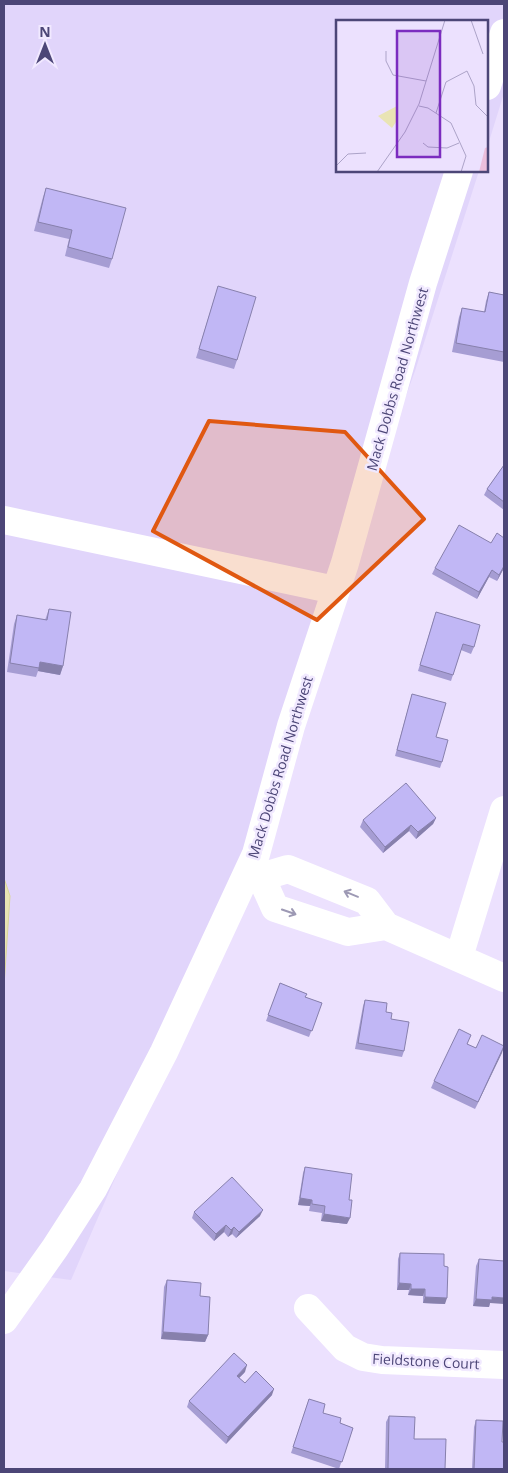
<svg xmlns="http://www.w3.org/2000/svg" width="508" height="1473" font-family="'Open Sans',sans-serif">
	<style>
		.residential { fill: #e1d5fb }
		.water { fill: #e9e4b4; stroke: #dbd69a }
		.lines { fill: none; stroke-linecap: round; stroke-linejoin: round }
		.minor { stroke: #fff; stroke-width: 28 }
		.wall { fill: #a69dd3 }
		.shaded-wall { fill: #8780ac }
		.building { fill: #c1b7f5; stroke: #8780ac }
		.oneway { stroke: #9d99b4 }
		.marked { fill: #e05811; fill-opacity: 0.2; stroke: #e05811; stroke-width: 4; stroke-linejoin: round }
		.labels { text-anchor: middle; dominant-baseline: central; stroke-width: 5; stroke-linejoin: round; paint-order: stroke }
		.street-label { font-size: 14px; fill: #4c4677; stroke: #f1e9ff }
		.inset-road { fill: none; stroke: #aca3c8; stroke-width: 1 }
		.view { fill: #7b2cbf; fill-opacity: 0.15; stroke: #7b2cbf; stroke-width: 2.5 }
		.inset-edge { fill: none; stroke: #4c4677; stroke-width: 2.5 }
	</style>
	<rect width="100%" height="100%" fill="#ece1fe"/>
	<path class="residential" d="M4,4H504V93L487,148V21H337V171H479L415,371L319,635L180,1028L71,1280L4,1271Z"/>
	<path class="water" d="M4,878L10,896L4,986Z"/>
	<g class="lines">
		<path class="minor" d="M487,86L504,33
			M4,520L335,590
			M248,871L261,877L275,908L348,932L386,926
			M261,877L288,869L367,901L386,926L504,978
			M459,957L504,810
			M308,1308L345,1348L363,1357L382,1360L504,1365
			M4,1320L55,1248L93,1189L164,1052L256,854L291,726L345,563L423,283L459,171"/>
	</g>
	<path class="wall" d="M46,188L112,259L109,268L65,256L69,239L34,231L43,197Z
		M218,286L237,360L234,369L196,358Z
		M489,292L504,295V362L452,352L459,317L462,308L484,312L486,301Z
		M504,465V510L484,495L487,489Z
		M435,568H504L497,581L489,577L477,599L432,574Z
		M49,609L63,666L60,675L38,671L36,677L7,672L14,624L17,615L45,620Z
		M434,618L474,647L471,654L461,650L451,681L418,671Z
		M412,694L436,737L442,762L440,768L395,756Z
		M436,818L433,824L416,839L409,831L383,853L360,827L363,820Z
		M280,983L307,994L305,997L322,1003L309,1037L266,1021Z
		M365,1000L386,1012L404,1051L402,1057L355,1049L363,1006Z
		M469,1041L467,1044L476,1048L504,1046L475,1109L431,1088L434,1081Z
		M305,1167L347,1224L321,1221L322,1213L309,1211L310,1206L298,1205L303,1173Z
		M194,1212L260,1216L236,1238L232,1234L228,1237L224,1232L214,1241L192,1218Z
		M400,1253L444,1266L445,1304L423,1303V1296L408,1295L409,1290H397L398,1259Z
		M479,1259L490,1303L489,1307L473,1306L476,1266Z
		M167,1280L200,1296L208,1335L205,1342L161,1339L164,1287Z
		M245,1372L239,1378L245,1383L272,1395L226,1444L187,1407L189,1401Z
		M309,1399L323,1413L340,1423L353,1428L339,1469L291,1453Z
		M389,1416L414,1439L445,1469H385L386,1422Z
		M476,1420L504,1469H472L474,1427Z"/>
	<path class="shaded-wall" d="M504,566V568L497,581L499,575Z
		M492,570L489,577L477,599L479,592Z
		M40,662L63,666L60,675L38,671Z
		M436,818L433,824L416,839L418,832Z
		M411,825L409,831L383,853L385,847Z
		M504,1046L502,1053L475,1109L478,1102Z
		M300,1198L312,1200L310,1206L298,1205Z
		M263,1210L260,1216L236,1238L239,1232Z
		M324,1214L350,1218L347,1224L321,1221Z
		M226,1225L224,1232L214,1241L216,1234Z
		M234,1227L232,1234L228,1237L231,1230Z
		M399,1283L411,1284L409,1290H397Z
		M411,1289H425L423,1296L408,1295Z
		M425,1297L447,1298L445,1304L423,1303Z
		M492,1297L504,1298V1304L490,1303L489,1307L473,1306L476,1299Z
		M163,1332L208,1335L205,1342L161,1339Z
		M247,1365L245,1372L235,1382L237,1376Z
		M274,1389L272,1395L226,1444L228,1437Z"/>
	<path class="building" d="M46,188L126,208L112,259L68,247L72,230L38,222Z
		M218,286L256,297L237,360L199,349Z
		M489,292L504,295V352L456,343L462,308L485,312Z
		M504,465V502L487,489Z
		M459,525L491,543L497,533L504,538V566L499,575L492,570L479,592L435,568Z
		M49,609L71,612L63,666L40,662L39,668L10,663L17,615L47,620Z
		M436,612L480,625L474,647L463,644L453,675L420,665Z
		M412,694L446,703L436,737L448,740L442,762L397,750Z
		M406,783L436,818L418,832L411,825L385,847L363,820Z
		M280,983L307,994L305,997L322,1003L312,1031L268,1015Z
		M365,1000L387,1003L386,1012L392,1013L391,1019L409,1022L404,1051L358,1043Z
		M459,1029L471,1035L467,1044L476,1048L482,1035L504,1046L478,1102L434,1081Z
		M305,1167L352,1174L349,1200H352L350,1218L324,1214L325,1206L312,1204V1200L300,1198Z
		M232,1177L263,1210L239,1232L234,1227L231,1230L226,1225L216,1234L194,1212Z
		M400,1253L444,1254V1266L448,1267L447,1298L425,1297V1289H411V1284L399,1283Z
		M479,1259L504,1261V1298L492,1297V1300L476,1299Z
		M167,1280L201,1283L200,1296L210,1297L208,1335L163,1332Z
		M234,1353L247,1365L237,1376L245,1383L256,1371L274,1389L228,1437L189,1401Z
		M309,1399L325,1404L323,1413L341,1418L340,1423L353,1428L342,1462L293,1447Z
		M389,1416L415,1417L414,1439H446L445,1469H388Z
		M476,1420L503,1421L502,1442H504V1469H474Z"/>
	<defs><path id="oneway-shaft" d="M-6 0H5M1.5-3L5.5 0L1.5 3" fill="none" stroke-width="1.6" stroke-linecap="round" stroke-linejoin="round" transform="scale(1.25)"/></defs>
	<g class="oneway">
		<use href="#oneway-shaft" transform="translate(351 894) rotate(-158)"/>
		<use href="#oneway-shaft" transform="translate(289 912) rotate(19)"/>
	</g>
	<path class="marked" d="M209,421L345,432L424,519L317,620L153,531Z"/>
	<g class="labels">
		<g class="street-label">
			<text transform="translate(397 379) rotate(-74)">Mack Dobbs Road Northwest</text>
			<text transform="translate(280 767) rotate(-73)">Mack Dobbs Road Northwest</text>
			<text transform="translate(426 1361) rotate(3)">Fieldstone Court</text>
		</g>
	</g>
	<g transform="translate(336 20)">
		<rect width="152" height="152" fill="#ece1fe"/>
		<path d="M152,127V152H143L149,128Z" fill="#ecbfdc"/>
		<path d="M61,86L60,102L56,108L42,96Z" fill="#e9e4b4"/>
		<path class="inset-road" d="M135,0L147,34M50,31V41L57,55L90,61M83,86L92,88L115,103L130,136L125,152M100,93L110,62L131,51L138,66L140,85L153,98M87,123L92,127L111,128L123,123M0,146L12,134L30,133M41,152L69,112L83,84L109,0"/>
		<path class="view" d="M61,11H104V137H61Z"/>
		<rect width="152" height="152" class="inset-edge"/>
	</g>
	<rect width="508" height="1473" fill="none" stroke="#4c4677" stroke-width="10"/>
	<g transform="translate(45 45)" stroke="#f1e9ff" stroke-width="4" paint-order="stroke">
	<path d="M0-4L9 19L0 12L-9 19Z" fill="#4c4677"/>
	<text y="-8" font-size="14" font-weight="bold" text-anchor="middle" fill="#4c4677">N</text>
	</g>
</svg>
